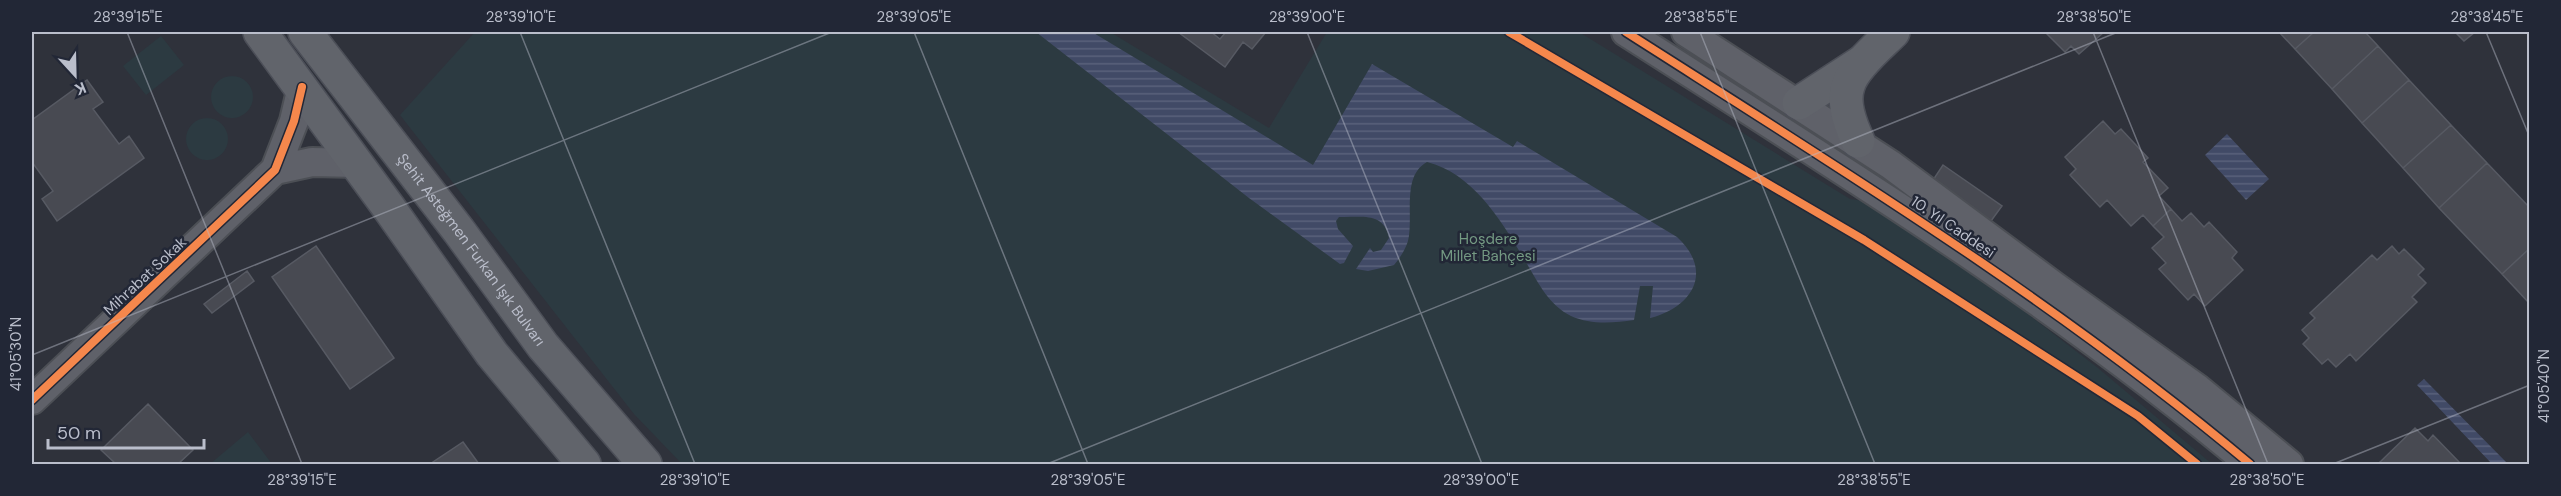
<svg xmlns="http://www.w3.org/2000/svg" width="2561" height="496" font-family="'DM Sans',sans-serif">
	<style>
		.green { fill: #2c3a41 }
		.water { fill: url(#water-rules) }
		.building { fill: #484a52; stroke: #575a63; stroke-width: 1.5 }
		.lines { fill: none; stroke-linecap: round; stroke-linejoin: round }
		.minor-casing { stroke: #4c4f55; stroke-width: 32 }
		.major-casing { stroke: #4c4f58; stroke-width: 36 }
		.minor { stroke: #5f6169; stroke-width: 28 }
		.major { stroke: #61646b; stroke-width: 33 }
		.cycleway-casing { stroke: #222736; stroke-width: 11 }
		.cycleway { stroke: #f5874c; stroke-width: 8 }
		.ticks { fill: none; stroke: #babecb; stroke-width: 1.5; stroke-opacity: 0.45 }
		.labels { text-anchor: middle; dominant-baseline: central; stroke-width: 5; stroke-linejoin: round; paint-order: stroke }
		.street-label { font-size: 15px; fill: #babecb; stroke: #222736 }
		.park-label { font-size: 15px; fill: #749a83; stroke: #222736 }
		.neatline { fill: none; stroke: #babecb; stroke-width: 2 }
		.ticks-label { font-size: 15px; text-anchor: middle; fill: #babecb }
	</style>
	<defs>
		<pattern id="water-rules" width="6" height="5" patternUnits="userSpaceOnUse" patternTransform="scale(1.5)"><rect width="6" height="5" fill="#414a66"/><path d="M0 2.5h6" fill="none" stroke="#5a627b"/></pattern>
	</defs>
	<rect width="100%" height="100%" fill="#2f323b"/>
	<path class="green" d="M475,32H1110L1269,128L1327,32H1579L1850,199L1885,204L2098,368L2212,464H682L634,414L400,115Z
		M161,36L184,65L146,95L123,66Z
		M211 97a21 21 0 1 1 42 0a21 21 0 1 1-42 0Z
		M186 139a21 21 0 1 1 42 0a21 21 0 1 1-42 0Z
		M248,432L272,464H210Z"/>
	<path class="water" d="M1036,32H1092L1313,165L1372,64L1513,147L1517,141L1677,237C1714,271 1693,307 1650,318L1653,286H1640L1634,320C1613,323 1591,325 1571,316C1549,305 1539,284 1527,264C1504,225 1475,174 1427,162C1401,176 1414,217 1408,241C1405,250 1400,258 1394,265L1368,271L1356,269L1370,248L1373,252L1381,250L1389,238C1384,211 1360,218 1339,217L1336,221L1338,229L1353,246L1344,263L1340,264L1249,198Z
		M2227,134L2269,179L2246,200L2205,155Z
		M2424,379L2508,464H2492L2417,385Z"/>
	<path class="building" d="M1178,32H1211L1220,39L1226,32H1266L1252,49L1243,42L1225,67Z
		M2045,32H2104L2079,54L2071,46L2065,52Z
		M2279,32H2314L2295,49Z
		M2314,32H2365L2378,46L2332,89L2295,49Z
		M2455,32H2475L2464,41Z
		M2378,46L2409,80L2362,123L2332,89Z
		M87,80L103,102L93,109L119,144L129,136L144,158L57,221L42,199L53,191L32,162V120Z
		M2409,80L2451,125L2403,168L2362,123Z
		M2103,121L2115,134L2121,129L2148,158L2143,162L2168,188L2159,196L2171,209L2153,226L2143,215L2131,226L2107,200L2100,207L2070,175L2076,169L2065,157Z
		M2451,125L2487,163L2439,208L2403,168Z
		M2487,163L2530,208V248L2502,274L2439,208Z
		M1943,165L2002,206L1991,221L1933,180Z
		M2171,209L2182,221L2191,213L2204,227L2209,222L2237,252L2232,258L2243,270L2205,306L2194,294L2188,300L2159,269L2166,263L2152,248L2164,237L2153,226Z
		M316,246L394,358L350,389L272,277Z
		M2392,246L2399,254L2404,249L2424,269L2418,275L2426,283L2412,297L2417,302L2356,361L2350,354L2336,367L2328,359L2322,364L2303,344L2309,338L2302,330L2315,318L2310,313L2372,255L2377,260Z
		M2530,248V304L2502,274Z
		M247,271L254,281L212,313L204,304Z
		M148,404L193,450L178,464H116L101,450Z
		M2415,428L2428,441L2433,435L2461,464H2378Z
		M463,442L479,464H430Z"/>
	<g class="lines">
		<defs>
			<path id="minor" d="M1626,32C1839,168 2056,301 2250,464
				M1686,32L1891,165L2054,286L2198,389L2289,464
				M275,170L312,162L357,163
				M32,400L275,170L294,121L302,87"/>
			<g id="major">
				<path d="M260,32L389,208L492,354L584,464"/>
				<path id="s1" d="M305,32L459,231L543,346L645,464"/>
				<path d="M1799,103L1862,62"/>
				<path d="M1858,141C1851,126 1842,103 1848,86C1853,67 1880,45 1893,32"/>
			</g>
		</defs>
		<use href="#minor" class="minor-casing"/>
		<use href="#major" class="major-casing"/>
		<use href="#minor" class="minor"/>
		<use href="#major" class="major"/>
		<defs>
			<path id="cycleway" d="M1509,32L1864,240L2138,416L2197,464
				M1626,32C1839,168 2056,301 2250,464
				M32,400L275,170L294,121L302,87"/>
		</defs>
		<use href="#cycleway" class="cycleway-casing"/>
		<use href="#cycleway" class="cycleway"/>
	</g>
	<path class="ticks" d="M127,32L302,464M520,32L695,464M914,32L1088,464M1307,32L1482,464M1700,32L1875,464M2093,32L2268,464M2486,32L2530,138M32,355L832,32M1047,464L2118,32M2333,464L2530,385"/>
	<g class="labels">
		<g class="street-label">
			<text transform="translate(1953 227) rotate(34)">10. Yıl Caddesi</text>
			<text stroke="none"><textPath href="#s1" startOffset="274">Şehit Asteğmen Furkan Işık Bulvarı</textPath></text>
			<text transform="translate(145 276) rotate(-43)">Mihrabat Sokak</text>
		</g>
		<g class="park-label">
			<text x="1488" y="239">Hoşdere<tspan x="1488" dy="17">Millet Bahçesi</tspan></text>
		</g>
	</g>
	<rect width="2561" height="496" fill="none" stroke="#222736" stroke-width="66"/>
	<g transform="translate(75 75) rotate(158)" stroke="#222736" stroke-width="4.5" paint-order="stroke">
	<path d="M0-4.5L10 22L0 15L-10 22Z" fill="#babecb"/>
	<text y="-9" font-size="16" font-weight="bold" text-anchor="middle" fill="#babecb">K</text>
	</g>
	<path d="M48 439v9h156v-9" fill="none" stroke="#babecb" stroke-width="3"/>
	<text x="57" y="439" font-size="18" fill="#babecb" stroke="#222736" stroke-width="4.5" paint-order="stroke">50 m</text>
	<rect x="33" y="33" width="2495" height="430" class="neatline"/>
	<g class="ticks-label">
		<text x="128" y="22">28°39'15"E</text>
		<text x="521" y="22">28°39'10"E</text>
		<text x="914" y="22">28°39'05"E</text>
		<text x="1307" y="22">28°39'00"E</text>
		<text x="1701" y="22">28°38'55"E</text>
		<text x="2094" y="22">28°38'50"E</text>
		<text x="2487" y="22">28°38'45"E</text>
		<text transform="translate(16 354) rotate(-90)" y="5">41°05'30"N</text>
		<text transform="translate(2544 386) rotate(-90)" y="5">41°05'40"N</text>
		<text x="302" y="485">28°39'15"E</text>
		<text x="695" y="485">28°39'10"E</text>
		<text x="1088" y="485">28°39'05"E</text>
		<text x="1481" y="485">28°39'00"E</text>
		<text x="1874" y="485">28°38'55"E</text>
		<text x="2267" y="485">28°38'50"E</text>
	</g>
</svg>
